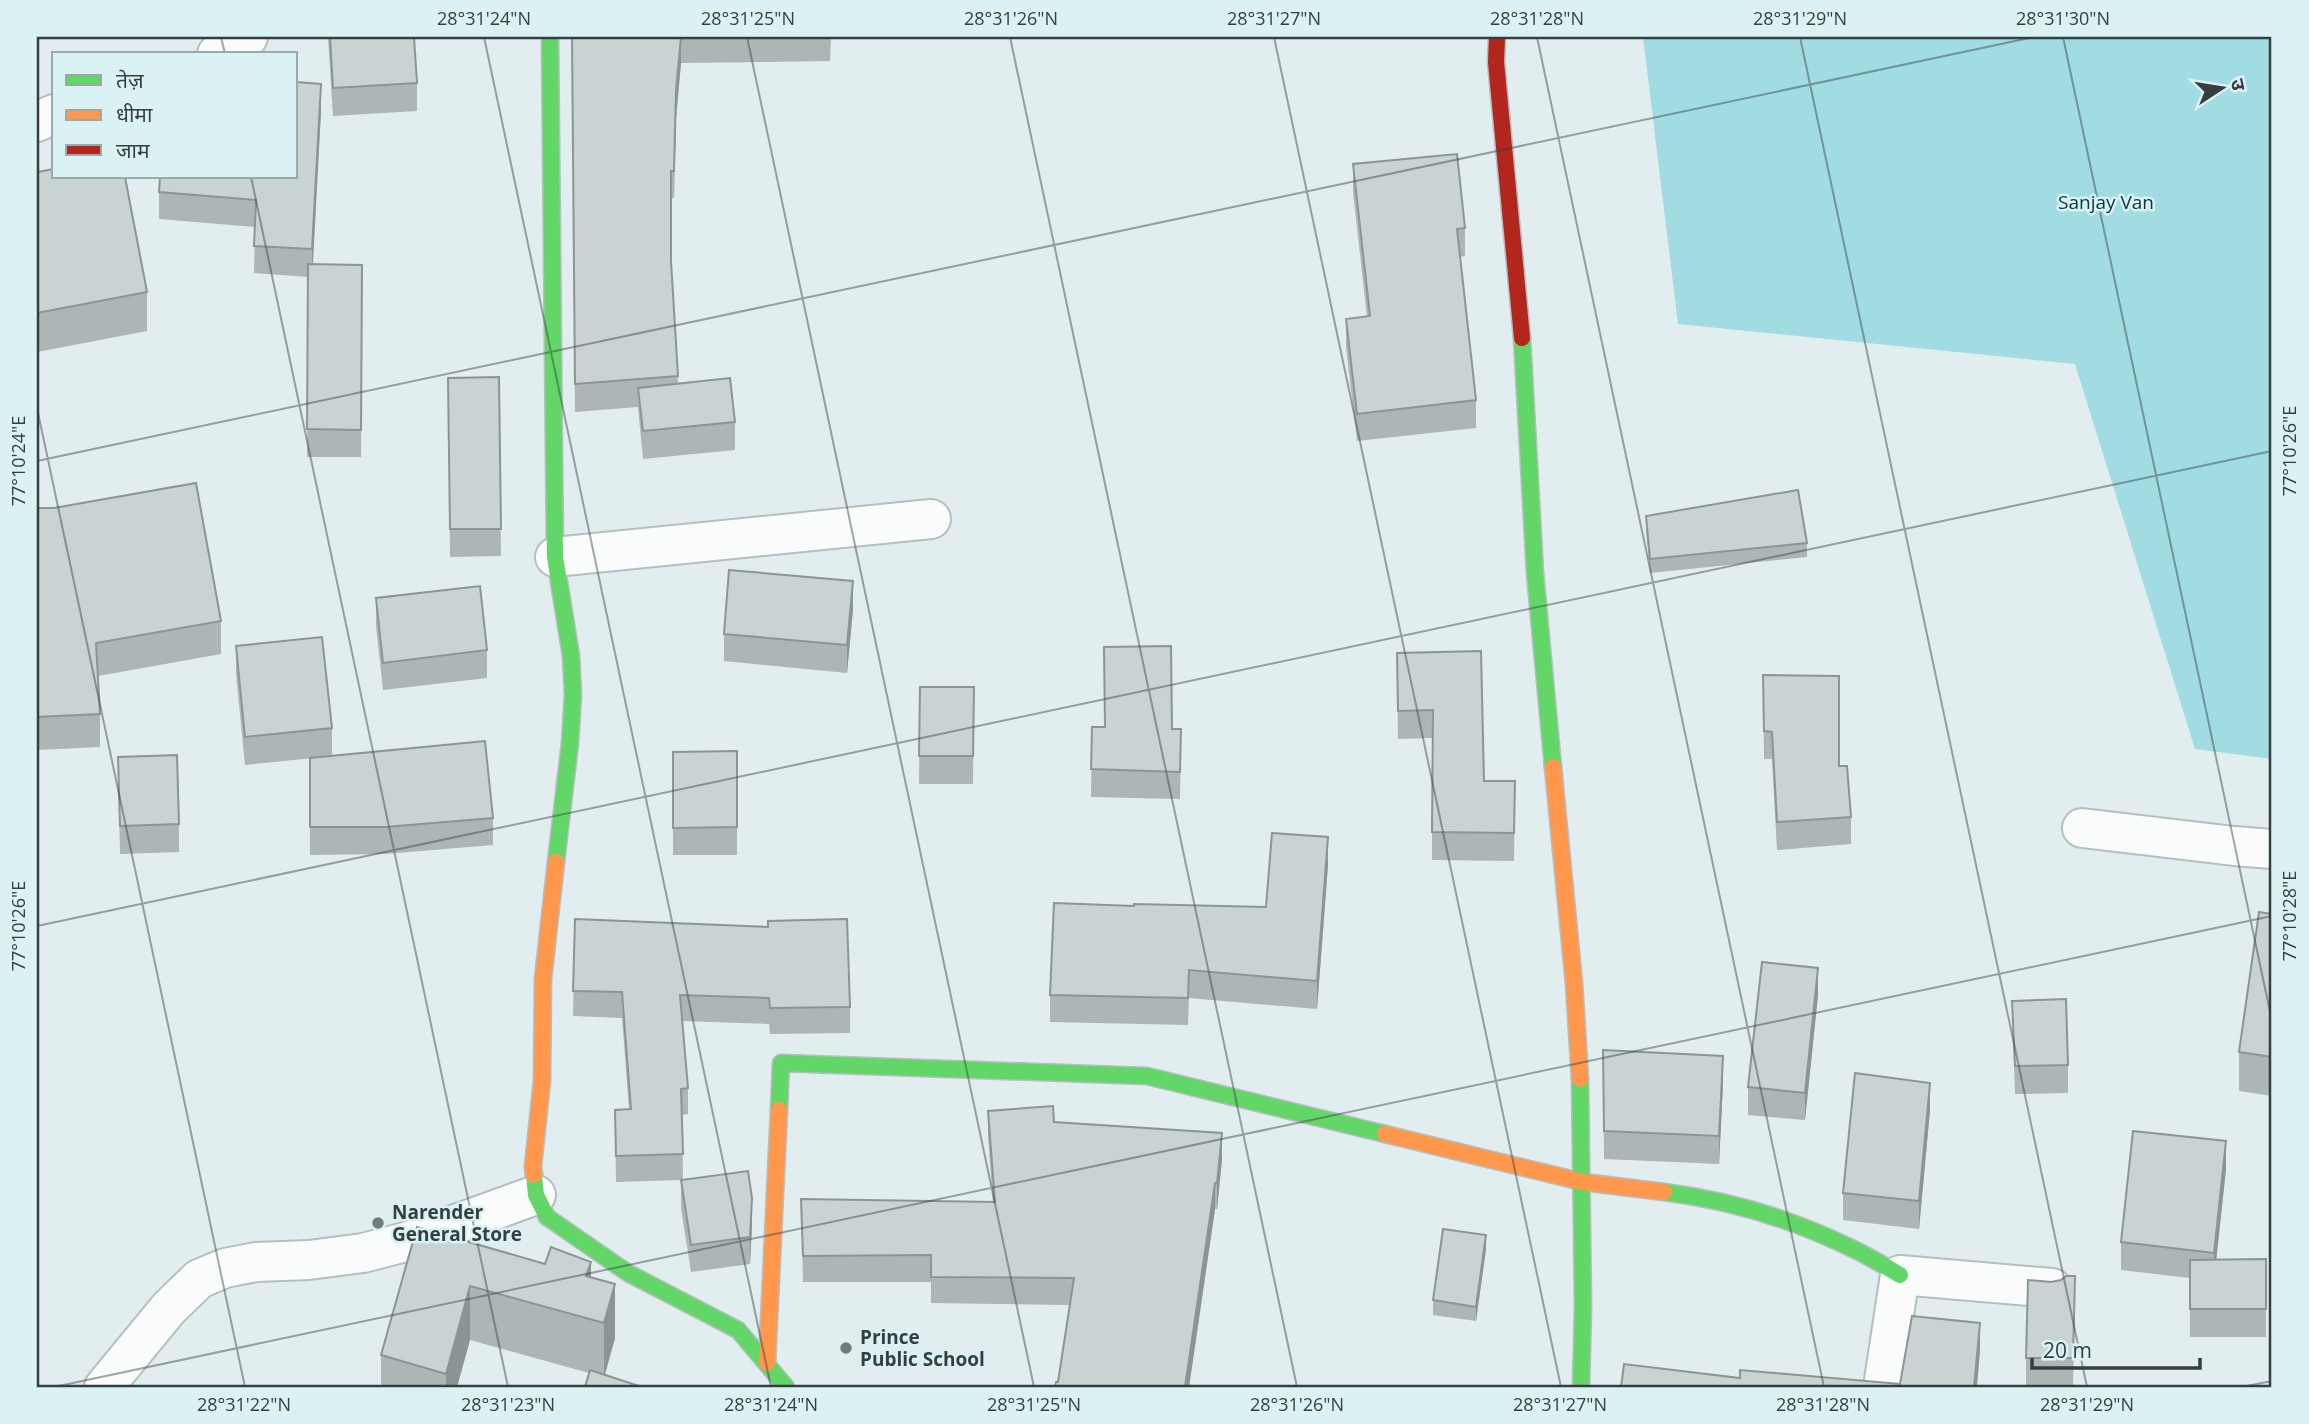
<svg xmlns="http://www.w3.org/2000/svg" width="2309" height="1424" font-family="'Open Sans','Noto Sans Devanagari',sans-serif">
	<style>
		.forest { fill: #a0dce1 }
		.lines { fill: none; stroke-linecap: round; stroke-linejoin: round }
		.street-casing { stroke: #b5bfc0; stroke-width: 42 }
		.fast-casing { stroke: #b5bfc0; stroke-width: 19 }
		.slow-casing { stroke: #b5bfc0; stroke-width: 19 }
		.jam-casing { stroke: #b5bfc0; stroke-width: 19 }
		.street { stroke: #fafcfc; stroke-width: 38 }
		.fast { stroke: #63d668; stroke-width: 16 }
		.slow { stroke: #ff974d; stroke-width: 16 }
		.jam { stroke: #b3261e; stroke-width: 16 }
		.wall { fill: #adb5b6 }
		.shaded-wall { fill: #8d9494 }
		.building { fill: #c9d3d4; stroke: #8d9494; stroke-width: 2 }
		.ticks { fill: none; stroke: #363f40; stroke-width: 2; stroke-opacity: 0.45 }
		.poi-dot { fill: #727c7d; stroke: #dbf2f4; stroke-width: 2.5 }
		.labels { text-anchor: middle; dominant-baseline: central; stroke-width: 5; stroke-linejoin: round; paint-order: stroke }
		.park-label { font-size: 19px; fill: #05383b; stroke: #dbf2f4 }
		.poi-label { font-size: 19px; font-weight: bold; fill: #363f40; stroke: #dbf2f4; text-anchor: start }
		.neatline { fill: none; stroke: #363f40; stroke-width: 2.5 }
		.ticks-label { font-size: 18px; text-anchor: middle; fill: #363f40 }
	</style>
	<rect width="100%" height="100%" fill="#e1edee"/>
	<path class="forest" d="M1643,37H2272V759L2195,749L2075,364L1678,324Z"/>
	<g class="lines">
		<defs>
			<path id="street" d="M217,54L248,37
				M37,122L54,114
				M555,557L931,519
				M2082,828L2234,846L2272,849
				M104,1387L169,1308L199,1279L225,1268L256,1262L309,1260L363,1253L409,1241L536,1195
				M1883,1387L1900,1275L2052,1288"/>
			<path id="fast" d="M550,37L555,557L571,656L573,694L570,743L556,862
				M1522,338L1535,573L1553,767
				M1580,1079L1583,1307L1581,1387
				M779,1110L781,1063L1147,1076L1385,1134
				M534,1175L536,1195L547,1217L628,1273L738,1330L786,1387
				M1664,1192C1727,1200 1791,1219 1847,1246C1865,1254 1883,1265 1900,1275"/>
			<path id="slow" d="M1553,767L1574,983L1580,1079
				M1385,1134L1583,1182L1664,1192
				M534,1175L533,1166L542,1081L543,979L556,862
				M767,1363L779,1110"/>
			<path id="jam" d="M1497,37L1496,62L1522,338"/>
		</defs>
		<use href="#street" class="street-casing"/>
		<use href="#fast" class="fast-casing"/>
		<use href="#slow" class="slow-casing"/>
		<use href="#jam" class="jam-casing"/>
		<use href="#street" class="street"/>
		<use href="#fast" class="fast"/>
		<use href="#slow" class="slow"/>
		<use href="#jam" class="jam"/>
	</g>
	<path class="wall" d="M328,37H414L417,83V111L333,116Z
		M572,37H831L830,61L681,63L676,118L674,198H671V263L678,383L735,422V450L643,459L638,407L575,412Z
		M321,111L313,264L362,265L361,457H307L308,277L254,273L255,227L159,219V192Z
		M1353,164L1465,228V256L1460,257L1476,400V428L1357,441L1346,347V319L1367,317L1353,192Z
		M37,172L147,292V331L37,352Z
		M499,377L501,556L450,557L448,378Z
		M37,508L221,621V654L98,676L100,714V747L37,750Z
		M1646,516L1807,543V557L1650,573L1646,530Z
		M376,598L487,650V678L383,690L376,626Z
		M853,609L847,673L724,661V634Z
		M236,646L332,728V756L245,765L236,674Z
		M1397,653L1484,781H1515L1514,861L1432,860V738L1398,739Z
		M1763,675L1839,766L1851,817V844L1777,850L1772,759H1764Z
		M920,687H974L973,784H919Z
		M1092,727L1181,729L1180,799L1091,797Z
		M737,751V855H673V752Z
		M118,757L179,824V852L120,854Z
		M310,758L493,818V845L385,854L310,855Z
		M1328,865L1317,1009L1189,998L1188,1025L1050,1022V995L1134,906L1266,907Z
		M2272,914V1096L2239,1091V1052Z
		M575,919L850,1007V1033L770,1034L769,1024L682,1021L688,1088V1114L682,1115L683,1180L752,1225L750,1264L691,1272L681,1208V1180L616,1182L615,1110L629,1109L622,1018L573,1016Z
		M1818,995L1805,1120L1748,1115V1087Z
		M2012,1001L2068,1065V1093L2015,1094Z
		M1603,1050L1723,1083L1719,1164L1604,1159Z
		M1930,1110L1919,1229L1843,1220V1193Z
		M988,1111L1054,1122L1222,1160L1217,1209H1215L1189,1387H1055L1058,1382L1070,1305L931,1303V1282H803L801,1199L993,1202L988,1137Z
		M2226,1169L2216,1260L2266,1259V1337H2190V1278L2121,1270V1242Z
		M417,1227L591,1277L615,1338L605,1375L589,1373L470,1340L457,1387H381V1355Z
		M1486,1249L1476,1321L1433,1315V1300Z
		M2061,1280L2075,1304L2073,1386L2026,1385V1358L2051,1282Z"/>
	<path class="shaded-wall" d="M681,37V63L676,118L674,198L676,90Z
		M321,84V111L312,277V249Z
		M853,581V609L847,673V645Z
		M1328,837V865L1317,1009V981Z
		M1818,968V995L1805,1120V1093Z
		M1723,1056V1083L1719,1164V1136Z
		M1930,1083V1110L1919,1229V1201Z
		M1222,1133V1160L1217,1209V1183Z
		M2226,1141V1169L2214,1281V1253Z
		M1215,1183V1209L1189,1387H1185Z
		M752,1198V1225L750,1264V1237Z
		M1486,1235V1249L1476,1321V1307Z
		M591,1262V1316L586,1276Z
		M615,1284V1338L604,1377V1323Z
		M470,1286V1340L457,1387H446V1374Z
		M1980,1323V1351L1977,1387H1974Z"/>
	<path class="building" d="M330,37H414L417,83L333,88Z
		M572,37H681L676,90L674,171H671V261L678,376L575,384Z
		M296,82L321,84L312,249L254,246L256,200L159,192L160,177H296Z
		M1457,154L1465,228L1457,229L1476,400L1357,414L1346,319L1370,316L1353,164Z
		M54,169V177H125L147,292L37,313V172Z
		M308,264L362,265L361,430L307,429Z
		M499,377L501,529H450L448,378Z
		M730,378L735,422L643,431L638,388Z
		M196,483L221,621L96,643L100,714L37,717V508H54Z
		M1798,490L1807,543L1650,559L1646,516Z
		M729,570L853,581L847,645L724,634Z
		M480,586L487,650L383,663L376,598Z
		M322,637L332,728L245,737L236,646Z
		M1171,646L1172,729H1181L1180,772L1091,769L1092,727H1105L1104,647Z
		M1481,651L1484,781H1515L1514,833L1432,832L1433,710L1398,711L1397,653Z
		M1763,675L1839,676V766H1847L1851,817L1777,822L1772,732L1764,731Z
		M920,687H974L973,756H919Z
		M485,741L493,818L385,827H310V758Z
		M737,751V827L673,828V752Z
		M177,755L179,824L120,826L118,757Z
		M1272,833L1328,837L1317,981L1189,970L1188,998L1050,995L1054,903L1134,906V904L1266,907Z
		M2259,912L2272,914V1057L2239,1052Z
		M575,919L768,927V921L847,919L850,1007L770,1008L769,998L680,995L688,1088L681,1089L683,1154L616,1156L615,1110L631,1109L622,992L573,991Z
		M1762,962L1818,968L1805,1093L1748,1087Z
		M2066,999L2068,1065L2015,1066L2012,1001Z
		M1603,1050L1723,1056L1719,1136L1604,1131Z
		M1855,1073L1930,1083L1919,1201L1843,1193Z
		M1053,1106L1054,1122L1222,1133L1217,1183H1215L1185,1387H1055L1056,1382H1058L1074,1278L931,1277V1255L803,1256L801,1199L995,1202L988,1111Z
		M2133,1131L2226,1141L2214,1253L2121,1242Z
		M748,1171L752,1198L750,1237L691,1245L681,1180Z
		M417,1227L545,1264L551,1247L591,1262L586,1276L615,1284L604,1323L470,1286L446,1374L381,1355Z
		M1443,1229L1486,1235L1476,1307L1433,1300Z
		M2266,1259V1309H2190V1260Z
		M2066,1276H2075L2073,1358H2026L2028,1280L2051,1282L2061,1280Z
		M1912,1316L1980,1323L1974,1387H1621L1624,1364L1740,1378V1370L1900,1384Z
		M590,1370L642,1387H585Z"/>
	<path class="ticks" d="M221,37L225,54M484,37L771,1387M747,37L1034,1387M1010,37L1297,1387M1274,37L1561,1387M1537,37L1824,1387M1800,37L2087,1387M2063,37L2272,1021M251,177L508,1387M37,408L245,1387M37,461L2034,37M37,926L2272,451M54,1387L2272,916M2241,1387L2272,1381"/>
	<g class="poi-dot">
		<circle cx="378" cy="1223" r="7"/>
		<circle cx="846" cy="1348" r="7"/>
	</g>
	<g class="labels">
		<g class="park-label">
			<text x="2106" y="202">Sanjay Van</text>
		</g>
		<g class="poi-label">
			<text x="392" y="1212">Narender<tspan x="392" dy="22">General Store</tspan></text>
			<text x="860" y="1337">Prince<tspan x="860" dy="22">Public School</tspan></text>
		</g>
	</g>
	<rect width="2309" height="1424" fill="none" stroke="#dbf2f4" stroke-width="77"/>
	<rect x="52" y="52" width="245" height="126" fill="#dbf2f4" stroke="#99aaac" stroke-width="2"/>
	<rect x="66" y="75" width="35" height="10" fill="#63d668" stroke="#99aaac" stroke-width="2"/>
	<text x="116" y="88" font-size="21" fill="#363f40">तेज़</text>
	<rect x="66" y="110" width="35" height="10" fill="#ff974d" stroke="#99aaac" stroke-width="2"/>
	<text x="116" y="122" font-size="21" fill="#363f40">धीमा</text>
	<rect x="66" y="145" width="35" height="10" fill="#b3261e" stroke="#99aaac" stroke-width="2"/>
	<text x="116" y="158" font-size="21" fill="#363f40">जाम</text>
	<g transform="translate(2222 88) rotate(78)" stroke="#dbf2f4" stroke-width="5" paint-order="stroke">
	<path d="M0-5L12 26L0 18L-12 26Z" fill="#363f40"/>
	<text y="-10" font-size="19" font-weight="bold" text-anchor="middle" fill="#363f40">उ</text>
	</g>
	<path d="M2032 1358v10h168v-10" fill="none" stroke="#363f40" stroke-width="3.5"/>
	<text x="2043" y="1358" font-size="21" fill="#363f40" stroke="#dbf2f4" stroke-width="5" paint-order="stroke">20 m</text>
	<rect x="38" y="38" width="2232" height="1348" class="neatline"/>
	<g class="ticks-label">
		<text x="484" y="25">28°31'24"N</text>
		<text x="748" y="25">28°31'25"N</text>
		<text x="1011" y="25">28°31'26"N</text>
		<text x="1274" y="25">28°31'27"N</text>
		<text x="1537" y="25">28°31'28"N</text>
		<text x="1800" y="25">28°31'29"N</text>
		<text x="2063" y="25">28°31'30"N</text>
		<text transform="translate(2290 451) rotate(-90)" y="6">77°10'26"E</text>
		<text transform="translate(19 461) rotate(-90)" y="6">77°10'24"E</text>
		<text transform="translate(2290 916) rotate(-90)" y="6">77°10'28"E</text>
		<text transform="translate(19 926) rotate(-90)" y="6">77°10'26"E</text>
		<text x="244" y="1411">28°31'22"N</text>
		<text x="508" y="1411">28°31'23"N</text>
		<text x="771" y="1411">28°31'24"N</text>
		<text x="1034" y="1411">28°31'25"N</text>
		<text x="1297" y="1411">28°31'26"N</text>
		<text x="1560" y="1411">28°31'27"N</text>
		<text x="1823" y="1411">28°31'28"N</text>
		<text x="2087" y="1411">28°31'29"N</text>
	</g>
</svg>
